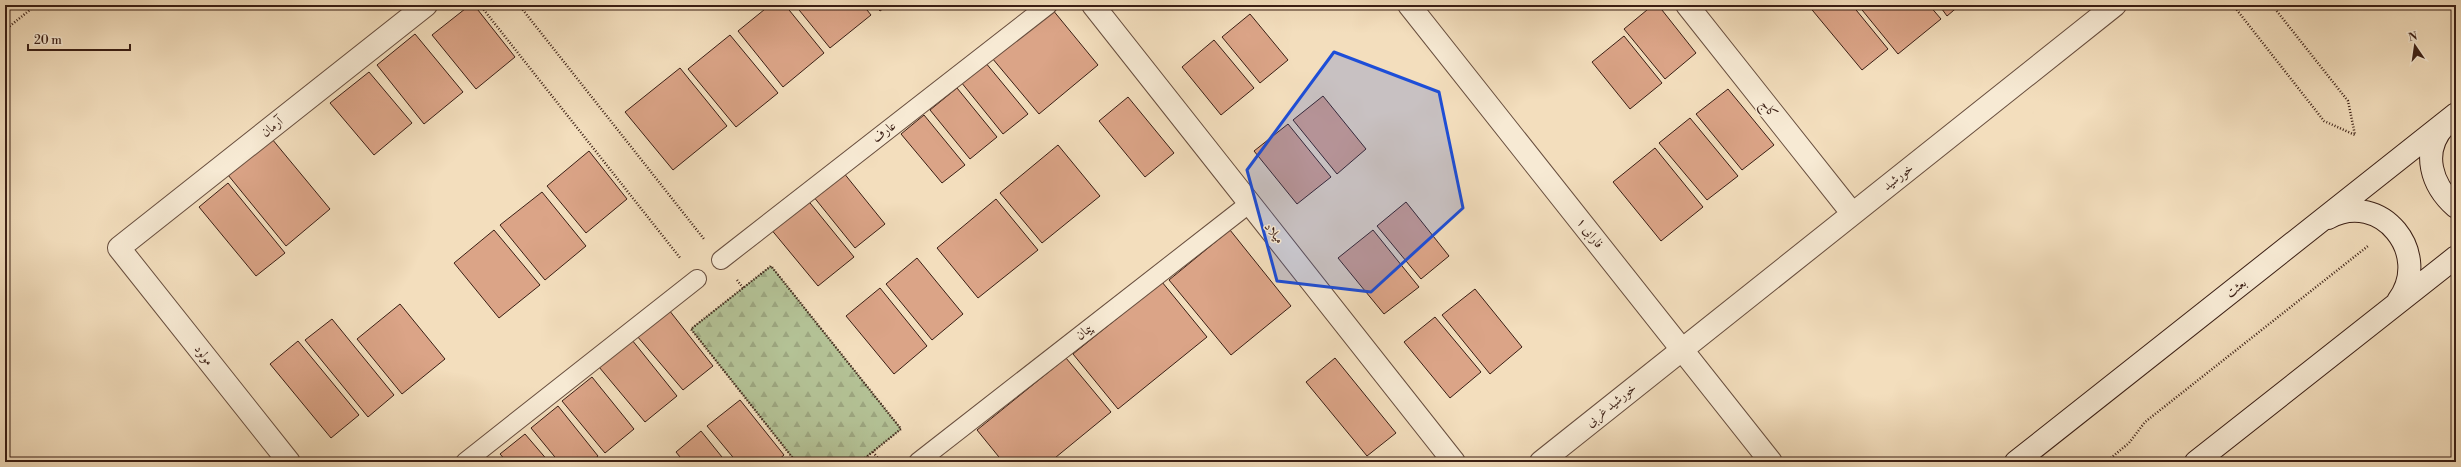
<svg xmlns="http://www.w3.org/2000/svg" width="2461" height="467" font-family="'Libre Bodoni',Amiri,serif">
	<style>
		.forest { fill: url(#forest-firs); stroke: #777055 }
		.building { fill: #dba487; stroke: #3a1e14 }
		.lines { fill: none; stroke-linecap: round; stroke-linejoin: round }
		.service-casing { stroke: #684e3e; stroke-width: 20 }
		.minor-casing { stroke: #684e3e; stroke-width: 24 }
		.tertiary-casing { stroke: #684e3e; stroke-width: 24 }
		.secondary-casing { stroke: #3a1e14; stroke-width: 24 }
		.path { stroke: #3a1e14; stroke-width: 2.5; stroke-dasharray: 1 2; stroke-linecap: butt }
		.service { stroke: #f7ead4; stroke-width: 18 }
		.minor { stroke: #f7ead4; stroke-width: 22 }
		.tertiary { stroke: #f7ead4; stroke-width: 22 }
		.secondary { stroke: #f7ead4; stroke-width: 22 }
		.marked { fill: #1d4ed8; fill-opacity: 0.2; stroke: #1d4ed8; stroke-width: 3; stroke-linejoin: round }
		.labels { text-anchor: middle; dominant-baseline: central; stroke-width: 3; stroke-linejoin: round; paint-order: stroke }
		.street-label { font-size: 13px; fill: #3a1e14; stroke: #f7ead4 }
	</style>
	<defs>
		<pattern id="forest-firs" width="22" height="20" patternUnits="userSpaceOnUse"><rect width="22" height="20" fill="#b4c296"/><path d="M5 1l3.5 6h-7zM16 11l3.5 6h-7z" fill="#9ca680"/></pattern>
	</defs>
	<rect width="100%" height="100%" fill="#f3debd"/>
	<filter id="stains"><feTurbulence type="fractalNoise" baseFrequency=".005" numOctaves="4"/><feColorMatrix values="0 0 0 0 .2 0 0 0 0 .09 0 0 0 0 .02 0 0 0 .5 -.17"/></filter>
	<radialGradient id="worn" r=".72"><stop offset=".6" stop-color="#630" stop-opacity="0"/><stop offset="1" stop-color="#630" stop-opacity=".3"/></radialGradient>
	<path class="forest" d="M771,266L901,429L860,462H796L691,329Z"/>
	<path class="building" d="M470,5H474L515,57L476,89L432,35Z
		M770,5H785L824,53L783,87L738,31Z
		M795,5H863L871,15L830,48Z
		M874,5H888L880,11Z
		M1653,5H1658L1696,53L1665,79L1624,29Z
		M1808,5H1852L1888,49L1862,70Z
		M1858,5H1929L1941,19L1898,54Z
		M1939,5H1960L1947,16Z
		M1052,9L1098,65L1039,114L992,58Z
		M1250,14L1288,60L1260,83L1222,37Z
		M415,34L463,92L424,124L377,65Z
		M730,35L778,93L736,127L688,69Z
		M1624,36L1662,83L1630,109L1592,62Z
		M1214,40L1254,88L1221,115L1182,67Z
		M985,62L1028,114L1003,134L961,82Z
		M680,68L727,126L673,170L625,112Z
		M369,72L412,123L374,155L330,103Z
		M957,88L997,137L970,159L930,110Z
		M1728,89L1774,145L1742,170L1696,114Z
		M1323,96L1366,149L1337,174L1293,120Z
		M1128,97L1174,153L1145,177L1099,121Z
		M924,115L965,165L942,183L901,134Z
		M1690,118L1738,176L1707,200L1659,143Z
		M1288,124L1331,177L1297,204L1254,151Z
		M272,139L330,209L286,246L228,175Z
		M1058,145L1100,196L1042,243L1000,193Z
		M1655,148L1703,207L1661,241L1613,182Z
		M589,151L627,199L586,233L547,186Z
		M843,172L885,224L855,248L813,196Z
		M228,183L285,253L256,276L199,207Z
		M542,192L586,246L545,280L500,225Z
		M806,198L854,257L818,286L770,228Z
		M996,199L1038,250L978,298L937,248Z
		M1406,202L1449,256L1421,279L1377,226Z
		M494,230L540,285L499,318L454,263Z
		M1230,230L1291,306L1231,355L1169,280Z
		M1373,230L1419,287L1384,314L1338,258Z
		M917,258L963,314L932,340L886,284Z
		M1162,282L1207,337L1118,409L1073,354Z
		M880,288L927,346L894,374L846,316Z
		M1475,289L1522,347L1490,374L1442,315Z
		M400,304L445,359L402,394L357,339Z
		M669,310L713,366L683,390L637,336Z
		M1435,317L1481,372L1450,398L1404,342Z
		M332,319L394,395L368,417L305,340Z
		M632,340L677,396L645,422L599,367Z
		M298,341L359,415L331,438L270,364Z
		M1066,358L1111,412L1050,462H1003L977,430Z
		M1335,358L1396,433L1367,456L1306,382Z
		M592,377L634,429L605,453L562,401Z
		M740,400L784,455L776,462H737L707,426Z
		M558,406L598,456L591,462H559L531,428Z
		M701,431L726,462H684L676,452Z
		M525,434L549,462H507L500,454Z"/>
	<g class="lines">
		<defs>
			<path id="service" d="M721,260L1048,5
				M465,462L697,279
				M918,462L1250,203"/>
			<path id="minor" d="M1093,5L1454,462
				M1687,5L1852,213
				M289,462L119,248L426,5
				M1541,462L2115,5"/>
			<path id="tertiary" d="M1409,5L1771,462"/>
			<path id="secondary" d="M2445,125C2420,152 2432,186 2456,207
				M2328,218C2381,189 2433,254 2398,301
				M2016,462L2456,114
				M2196,462L2456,257"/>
		</defs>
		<use href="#service" class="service-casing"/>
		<use href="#minor" class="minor-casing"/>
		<use href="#tertiary" class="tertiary-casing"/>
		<use href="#secondary" class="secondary-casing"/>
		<path class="path" d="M480,5L681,259
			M519,5L704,239
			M2233,5L2324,121L2355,135L2348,101L2272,5
			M5,30L36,5
			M737,280L743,288
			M873,452L881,462
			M796,462L691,329L771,266L901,429L860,462
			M2106,462L2129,443L2145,422L2368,246"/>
		<use href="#service" class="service"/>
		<use href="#minor" class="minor"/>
		<use href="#tertiary" class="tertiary"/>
		<use href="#secondary" class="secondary"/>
	</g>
	<path class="marked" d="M1334,52L1439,92L1463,208L1371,292L1277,281L1247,170Z"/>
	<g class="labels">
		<g class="street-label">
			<text transform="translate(1769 109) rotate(52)">کاج</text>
			<text transform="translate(272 127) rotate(-38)">آرمان</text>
			<text transform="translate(884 132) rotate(-38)">عارف</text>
			<text transform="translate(1898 177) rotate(-38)">خورشید</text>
			<text transform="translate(1274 233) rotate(52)">میلاد</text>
			<text transform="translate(1590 233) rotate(52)">فارابی ۱</text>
			<text transform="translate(2236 288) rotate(-38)">بعثت</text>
			<text transform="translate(1084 332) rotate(-38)">پیمان</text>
			<text transform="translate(204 355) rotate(52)">مولود</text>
			<text transform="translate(1611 405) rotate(-39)">خورشید غربی</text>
		</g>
	</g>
	<rect width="2461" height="467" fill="none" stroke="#f3debd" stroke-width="20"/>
	<rect x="6" y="6" width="2449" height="455" fill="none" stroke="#3a1e14" stroke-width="2"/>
	<rect x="10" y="10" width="2441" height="447" fill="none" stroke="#3a1e14"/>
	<g transform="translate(2415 46) rotate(347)" stroke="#f7ead4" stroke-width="3" paint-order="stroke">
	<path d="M0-3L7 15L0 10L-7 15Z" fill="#3a1e14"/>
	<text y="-6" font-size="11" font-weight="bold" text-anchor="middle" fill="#3a1e14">N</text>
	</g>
	<path d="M28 44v6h102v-6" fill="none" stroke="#3a1e14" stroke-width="2"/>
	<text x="34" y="44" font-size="12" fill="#3a1e14" stroke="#f7ead4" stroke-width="3" paint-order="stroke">20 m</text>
	<rect width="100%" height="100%" filter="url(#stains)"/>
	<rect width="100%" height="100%" fill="url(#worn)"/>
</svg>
